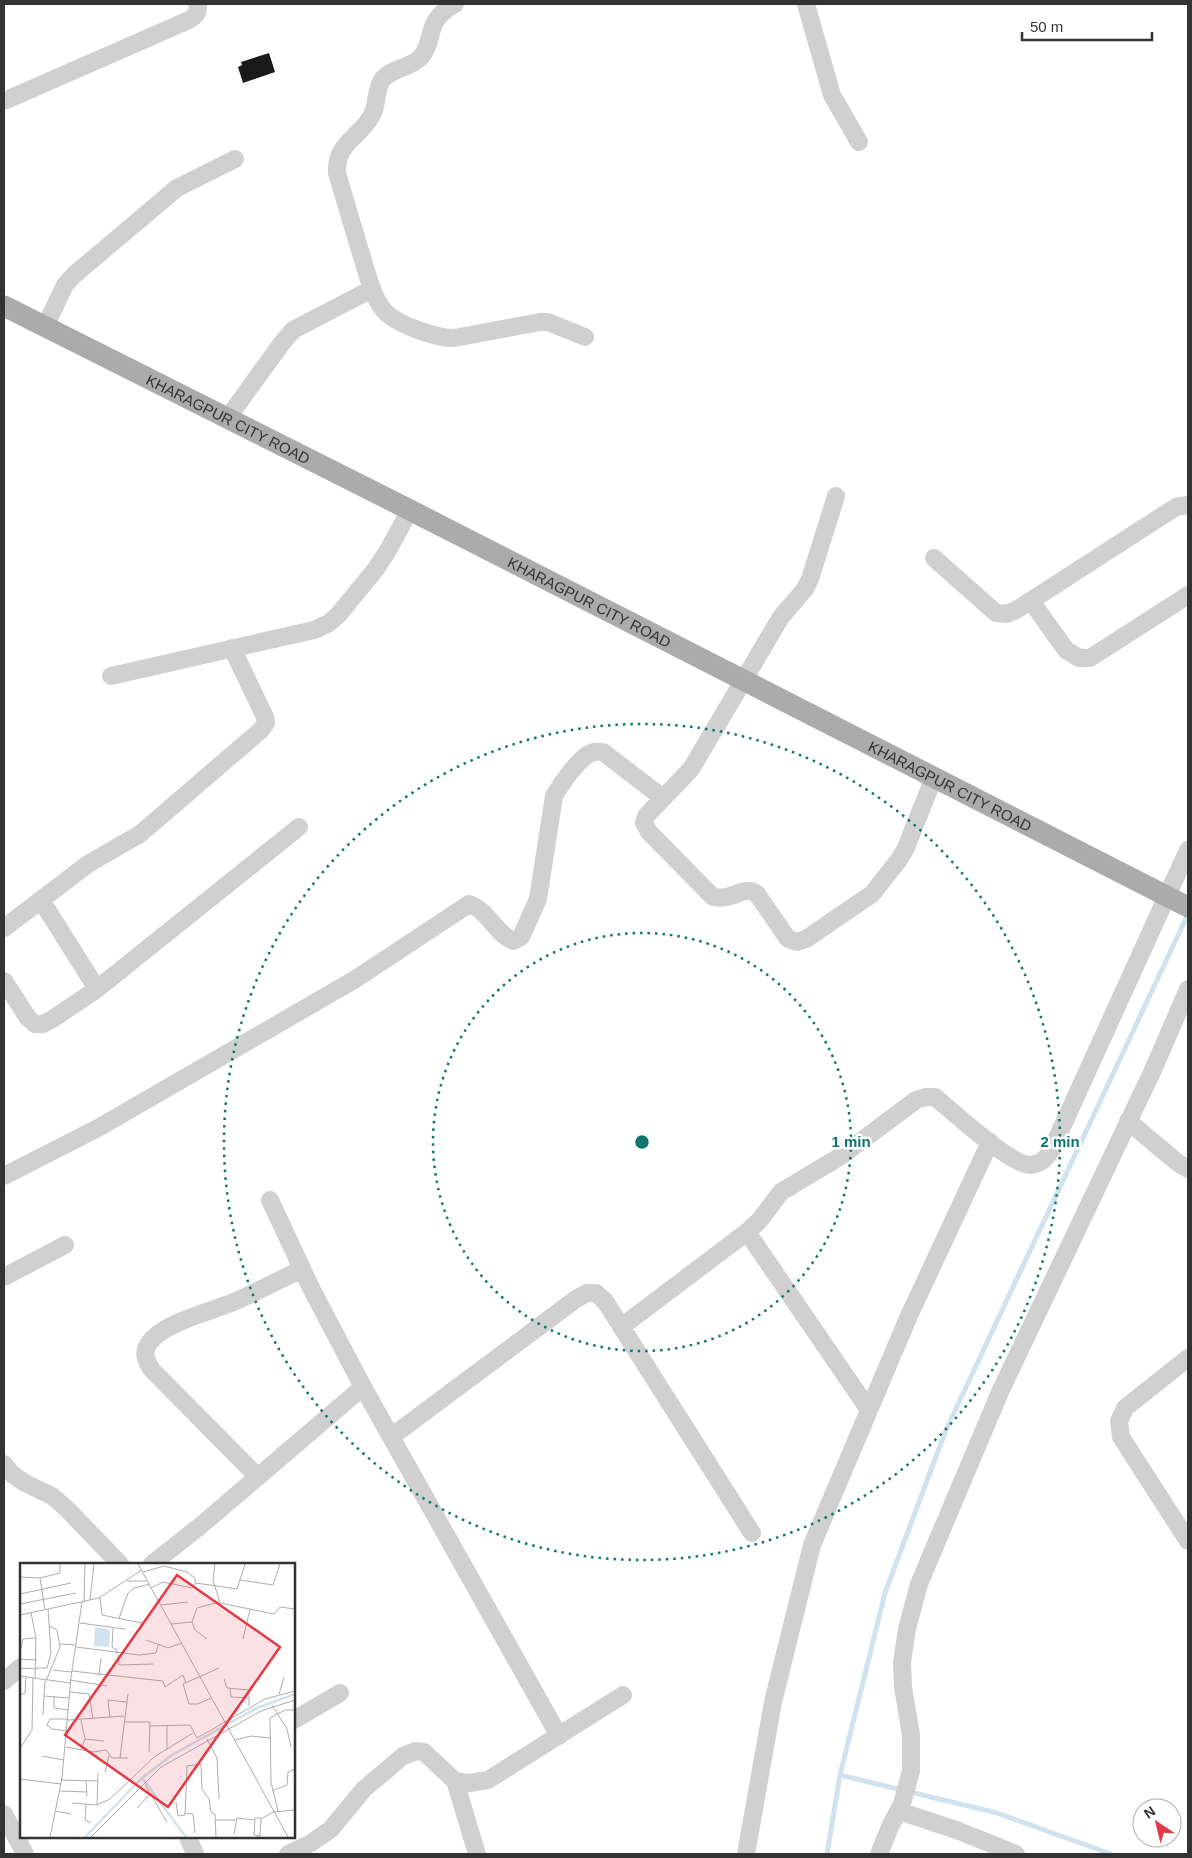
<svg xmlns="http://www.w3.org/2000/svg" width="1192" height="1858" font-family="Arial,sans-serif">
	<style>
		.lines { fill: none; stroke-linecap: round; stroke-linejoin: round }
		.stream { stroke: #cfe2ee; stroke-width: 5 }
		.building { fill: #1a1a1a }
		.minor { stroke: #d0d0d0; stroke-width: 18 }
		.major { stroke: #ababab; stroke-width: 21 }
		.ring { fill: none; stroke: #0f766e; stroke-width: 2.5; stroke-dasharray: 2.5 5 }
		.labels { text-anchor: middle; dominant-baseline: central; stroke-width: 5; stroke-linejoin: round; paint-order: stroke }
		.street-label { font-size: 15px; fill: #333; stroke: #fff }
		.inset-river { fill: none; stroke: #cfe2ee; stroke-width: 2.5 }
		.inset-road { fill: none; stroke: #adadad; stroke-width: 1 }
		.view { fill: #e63946; fill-opacity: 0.15; stroke: #e63946; stroke-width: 2.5 }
		.inset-edge { fill: none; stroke: #333; stroke-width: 2.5 }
		.centre { fill: #0f766e; stroke: #fff; stroke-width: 2.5 }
		.ring-label { font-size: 15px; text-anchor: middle; font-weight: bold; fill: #0f766e; stroke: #fff; stroke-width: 5; stroke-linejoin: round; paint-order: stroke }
	</style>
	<rect width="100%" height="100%" fill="#fff"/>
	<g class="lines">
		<path class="stream" d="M840,1775L997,1813L1111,1854
			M827,1854L840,1775L885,1593L946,1430L1188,914"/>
	</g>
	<path class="building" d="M269,53L275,72L243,83L238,67L242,65L241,62Z"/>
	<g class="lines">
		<path class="minor" d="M455,4C447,8 440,14 435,22C429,33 430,47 421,57C411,68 391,68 382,80C376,89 377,103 373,113C362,137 335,142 337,173C345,200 353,227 361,254C367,272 371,293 382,308C393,324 436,338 454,338L540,322H548L585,337
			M806,4L832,95L859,142
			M4,101L189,20C196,16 200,12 197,4
			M45,327L65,285L74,275L177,188L235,159
			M227,419L282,343L293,330L372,289
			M836,496L810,579L805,589L781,617L691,769L646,816L644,823L649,832L713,897C717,897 721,898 725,897C736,896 747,886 757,894L788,939L797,942L806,939L872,894L898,861L905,850L934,777
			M934,558L996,613L1007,614L1018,609L1176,507L1188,505
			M1031,601L1066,650L1079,658H1090L1188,595
			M111,676L314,630L329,623L339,614L375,570L387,552L410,510
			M41,900L97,989
			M4,928L88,864L140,834L261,730L266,723L265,717L232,648
			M4,981L28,1018L35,1024H43L51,1020L97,989L299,827
			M1128,1121L1178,1163L1188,1169
			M4,1176L98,1128L354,980L469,904C488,910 495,933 513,941L521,937L538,899L554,796C561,784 578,759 591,753C595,751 599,752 603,752L663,798
			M270,1200L311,1288L363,1387L559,1736
			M747,1232L869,1410
			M4,1277L65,1245
			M621,1327L747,1232L759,1221L781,1192L841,1156L916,1100L926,1097H935C952,1111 1013,1167 1031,1165C1042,1164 1047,1157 1052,1149L1188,850
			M1188,1358L1125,1408L1119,1421L1121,1437L1188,1541
			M391,1437L576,1299L587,1293H596L605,1301L752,1533
			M4,1464L12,1474L25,1483L52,1496L66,1508L120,1564
			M258,1477L152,1370C146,1361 142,1353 149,1343C164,1322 213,1311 236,1301C258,1291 280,1280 302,1269
			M152,1564L199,1527L363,1387
			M4,1681L21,1667
			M294,1720L340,1693
			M455,1781L477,1854
			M899,1811L959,1831L1016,1854
			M4,1814L25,1854
			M188,1837L195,1854
			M288,1854L311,1843L331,1829L364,1789L403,1756L416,1751L424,1752L455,1781L469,1783L488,1780L623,1695
			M746,1854L773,1702L812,1545L908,1318L990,1142
			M879,1854L890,1827L902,1804L911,1771V1735L903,1687L902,1662L907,1629L919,1584L1000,1392L1153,1070L1188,989"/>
		<path class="major" id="s1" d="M4,306L410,510L1188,907"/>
	</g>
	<g class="ring">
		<circle cx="642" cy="1142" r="209"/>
		<circle cx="642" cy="1142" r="418"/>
	</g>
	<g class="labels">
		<g class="street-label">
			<text stroke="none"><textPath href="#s1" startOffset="251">KHARAGPUR CITY ROAD</textPath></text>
			<text stroke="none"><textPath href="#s1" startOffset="656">KHARAGPUR CITY ROAD</textPath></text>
			<text stroke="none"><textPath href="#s1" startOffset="1061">KHARAGPUR CITY ROAD</textPath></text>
		</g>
	</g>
	<g transform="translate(20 1563)">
		<rect width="275" height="275" fill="#fff"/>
		<path d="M75,64L90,67L89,84L74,83Z" fill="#cfe2ee"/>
		<path class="inset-river" d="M123,216L166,274M65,274L122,215L152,192L237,145L275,131"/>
		<path class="inset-road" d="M118,1L268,274M195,1L193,17L200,40L254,51L260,44L275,46M123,9L144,3L167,9L175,15V20M0,14L20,15M220,17L253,22L260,1M107,18H126M131,25L143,19L172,25L176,20L217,26L225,1M0,31L51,20M80,34L82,52L122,60M70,37L74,1M64,39L65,1M0,41L56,30M141,42L168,39M25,47L20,15L40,10V1M11,50L16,75L15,116M0,52L79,35L122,7M99,55L108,30L114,25L130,21M60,60L105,66M151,61L172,59M93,65L92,84L97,87V91M187,76L175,67L172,59L177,45L199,39M223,76L230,46M126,77L148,85L162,80M40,81L56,82M56,84L119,92L136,90L138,82M0,89L3,76L16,75M98,92L99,102L133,101M0,96L17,97M0,105L16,106M16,105H27L31,90L28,46M33,107L51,109M52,108L143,118L145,124L163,112L166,120M79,112L81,95M0,113L50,120M204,116L207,125L229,127V143M50,117L87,123M26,118L40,84L37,67L29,63M210,126L211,134L229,135M50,129L69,131L73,156M259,131L264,114M0,132L5,130L6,114M24,133L49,135M34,133V145L49,147M191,135L178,141H169L163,121L199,105M252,142L267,166L271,184M23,152L25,118M90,155L88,137L106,139M48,157L104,153M61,157L65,176M104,159H130L129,189M130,163L170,162L177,175L245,136L275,128M48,168L32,166L27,162L30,156H48M187,176L197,195L199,236M215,177L231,173L250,175M46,184L73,189L86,187L92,195H108M0,185L12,167L13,115M147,186V163M61,187L65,176L84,178M22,193L44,197M100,195L108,131M85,209L89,193M0,216L41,221M41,217L77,218M66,218L67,233M125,222L147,259M40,228L67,229M252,228L267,222L268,209L275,206M156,239L158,253L165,252L167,203L181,201L182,226L189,236L191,249L195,251L196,274M52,240L77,242L90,236L134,194L173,170M66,241L65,257L71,260M77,242L78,210M117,245L131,230M36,248L51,251M258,248L251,219L250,155L265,147H275M253,249L275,247M165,250L173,251L175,270M196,257H216M214,271L217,255L235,257M240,273L234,272L235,255H241M30,274L42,215L51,114L62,39M71,274L141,204L241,148L275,137M240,274L241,256L253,249"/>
		<path class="view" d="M157,12L260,84L148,244L45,172Z"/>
		<rect width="275" height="275" class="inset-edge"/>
	</g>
	<circle cx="642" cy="1142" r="8" class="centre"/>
	<g class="ring-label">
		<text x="851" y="1147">1 min</text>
		<text x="1060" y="1147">2 min</text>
	</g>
	<rect width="1192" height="1858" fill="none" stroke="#333333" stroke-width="10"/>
	<g transform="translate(1157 1823) rotate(325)"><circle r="24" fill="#ffffff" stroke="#adadad"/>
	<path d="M0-4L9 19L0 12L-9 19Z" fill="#e63946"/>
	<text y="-8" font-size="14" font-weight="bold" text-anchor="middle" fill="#333333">N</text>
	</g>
	<path d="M1022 32v8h130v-8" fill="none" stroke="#333333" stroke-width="2.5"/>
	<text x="1030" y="32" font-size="15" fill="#333333" stroke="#ffffff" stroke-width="4" paint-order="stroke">50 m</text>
</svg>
